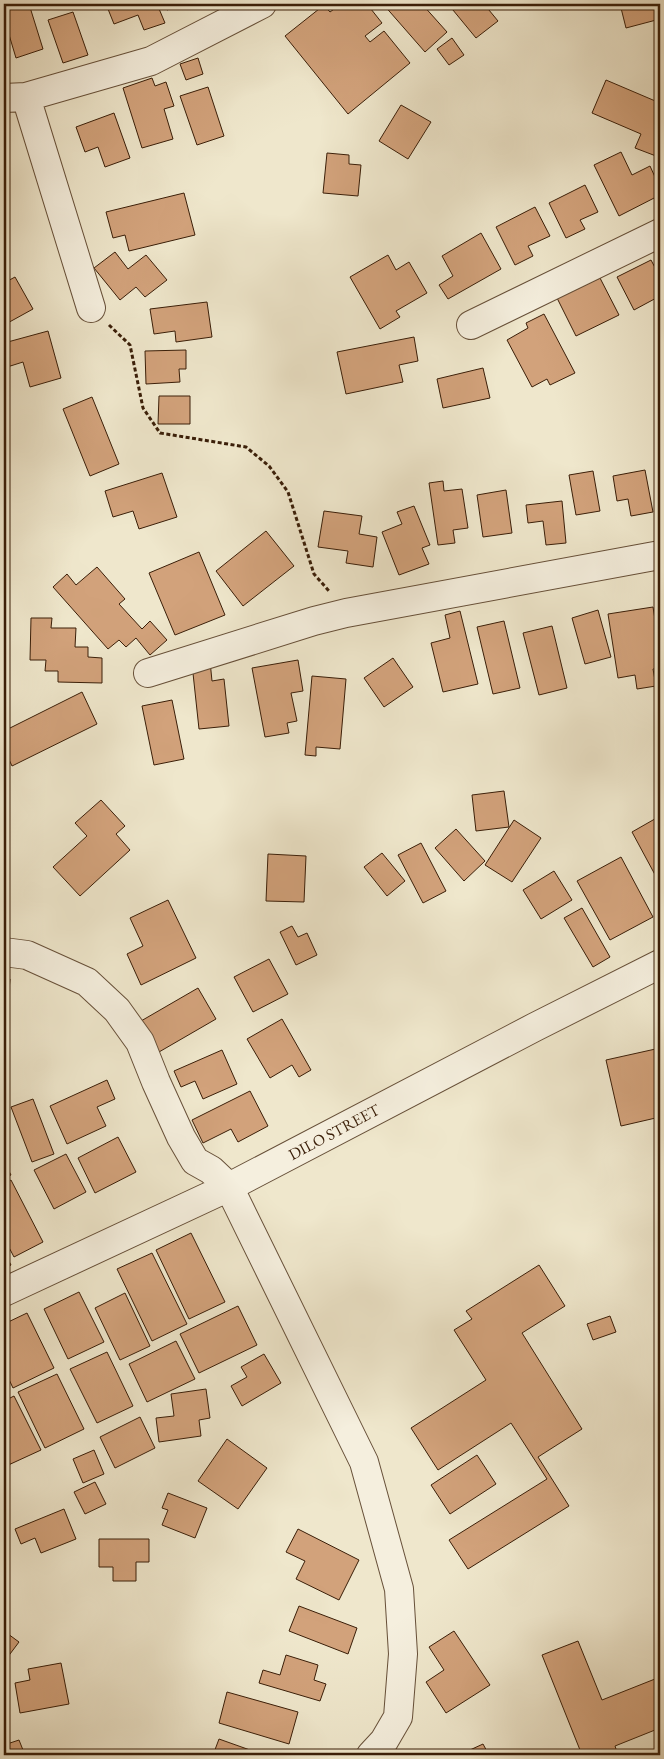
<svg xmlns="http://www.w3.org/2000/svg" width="664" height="1759" font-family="'EB Garamond',serif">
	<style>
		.building { fill: #d2a27b; stroke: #3a1e08 }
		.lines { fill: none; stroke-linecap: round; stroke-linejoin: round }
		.minor-casing { stroke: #675039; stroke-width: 30 }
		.path { stroke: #3a1e08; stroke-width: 3; stroke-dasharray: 4 2.5; stroke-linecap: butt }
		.minor { stroke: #f5efde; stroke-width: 28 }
		.labels { text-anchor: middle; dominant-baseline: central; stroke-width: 4; stroke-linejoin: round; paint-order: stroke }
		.street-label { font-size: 16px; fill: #3a1e08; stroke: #f5efde }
	</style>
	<rect width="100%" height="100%" fill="#efe7cc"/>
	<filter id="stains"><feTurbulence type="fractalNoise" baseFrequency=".004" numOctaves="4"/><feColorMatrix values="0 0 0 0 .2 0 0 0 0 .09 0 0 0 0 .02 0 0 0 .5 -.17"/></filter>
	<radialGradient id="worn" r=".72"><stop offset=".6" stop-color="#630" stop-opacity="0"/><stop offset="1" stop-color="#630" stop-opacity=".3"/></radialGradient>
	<path class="building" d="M4,4H29L43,49L16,58L4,18Z
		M106,4H157L165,23L144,30L138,15L114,24Z
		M165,4H183L167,10Z
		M341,4H367L382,23L365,36L370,42L384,31L410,63L348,114L285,36L324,5L330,12Z
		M383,4H422L447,32L425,52Z
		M448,4H484L498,21L476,38Z
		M620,4H660V19L626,28Z
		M73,12L88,55L63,63L48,20Z
		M452,38L464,55L449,65L437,49Z
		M198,58L203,74L186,80L180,64Z
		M152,78L155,86L166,82L174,106L164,109L173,139L142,148L123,88Z
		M606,80L660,103V148L656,156L635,148L641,134L592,113Z
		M208,87L224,136L197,145L180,96Z
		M401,105L431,122L408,159L379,141Z
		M114,113L130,158L105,167L98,147L85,152L76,127Z
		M621,152L632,175L650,166L660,188V195L619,216L594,165Z
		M327,153L349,155V164L361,165L358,196L323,193Z
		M585,185L598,212L580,220L585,229L566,238L549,203Z
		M184,193L195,235L129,251L125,235L113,238L106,212Z
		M535,207L550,236L528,246L533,256L515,265L496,227Z
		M481,233L501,269L448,299L439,285L453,276L442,256Z
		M115,252L128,269L146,255L167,280L145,297L136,287L120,300L94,268Z
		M388,255L396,270L409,262L427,293L396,311L400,317L380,329L350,277Z
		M651,260L660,277V296L634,310L617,277Z
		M15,277L33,309L4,325V283Z
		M600,278L619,315L576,336L557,298Z
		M207,302L212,337L176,342L175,331L154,334L150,309Z
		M544,314L575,373L550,385L547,379L532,387L507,340L528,328L526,323Z
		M48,331L61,378L30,387L23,362L4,368V343Z
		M414,337L418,361L399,365L403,382L346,394L337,352Z
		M186,350V369H179L180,382L146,384L145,351Z
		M483,368L490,398L443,408L437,379Z
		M159,396H190V424H158Z
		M92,397L119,464L90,476L63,409Z
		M645,470L653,512L631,516L628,499L617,501L613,476Z
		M593,471L600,511L576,515L569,475Z
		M162,473L177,517L139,529L133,511L113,517L105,491Z
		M443,481L444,491L462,489L468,528L453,530L455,543L438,545L429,483Z
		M506,490L512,533L483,537L477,495Z
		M562,501L566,543L546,545L543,521L528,523L526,505Z
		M414,506L430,545L422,548L429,564L399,575L382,532L402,524L397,512Z
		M324,511L362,516L359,534L377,537L373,567L346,563L348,551L318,547Z
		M266,531L294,566L243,606L216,571Z
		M199,552L225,615L175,635L149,573Z
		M97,567L125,599L119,604L142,629L150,621L167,640L150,655L136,638L126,647L119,640L108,649L53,587L67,574L76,585Z
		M653,607L660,651V668L653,669L656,686L637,689L635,675L618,678L608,614Z
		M598,610L611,657L585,664L572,618Z
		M460,611L478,684L443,692L431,643L450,638L445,615Z
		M31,618H52L51,628H76L75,647H88V657L102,658V683L58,682V671H45L46,660H30Z
		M504,621L520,688L493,694L477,627Z
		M552,626L567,688L539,695L523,633Z
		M393,658L413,687L384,707L364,678Z
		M298,660L303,691L291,693L297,721L287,723L289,733L265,737L252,668Z
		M210,661L212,681L224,679L229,726L199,729L192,664Z
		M312,676L346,679L340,749L316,747V756L305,755Z
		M82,692L97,724L12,766L4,749V731Z
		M172,700L184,759L154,765L142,706Z
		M504,791L509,827L476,831L472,795Z
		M101,800L125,826L116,834L130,850L80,896L53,867L87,836L75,823Z
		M660,816V884L632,832Z
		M514,820L541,838L512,882L485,865Z
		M456,829L485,861L464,881L435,848Z
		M421,843L446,891L423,903L398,855Z
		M382,853L405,881L387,896L364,867Z
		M268,854L306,856L304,902L266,901Z
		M621,857L653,917L610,940L577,881Z
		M554,871L572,900L541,919L523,890Z
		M168,900L196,958L141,985L127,954L143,946L130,918Z
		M582,908L610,957L593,967L564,918Z
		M292,926L298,937L307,933L317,955L296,965L280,932Z
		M269,959L288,994L253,1012L234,977Z
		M4,978L10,979L5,1040H4Z
		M198,988L216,1019L159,1052L141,1021Z
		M282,1019L311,1070L299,1077L292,1065L270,1078L247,1039Z
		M660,1048V1117L621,1126L606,1060Z
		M222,1050L237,1084L203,1099L195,1081L181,1087L174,1071Z
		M107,1080L115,1099L97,1107L106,1126L67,1144L50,1106Z
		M250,1091L268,1126L238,1142L231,1129L203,1143L192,1120Z
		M33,1099L54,1154L32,1162L11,1107Z
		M118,1137L136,1172L95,1193L78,1158Z
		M66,1154L86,1192L54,1209L34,1170Z
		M4,1162L11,1175L4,1178Z
		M11,1180L43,1242L14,1257L4,1238V1184Z
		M191,1233L225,1302L189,1319L156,1250Z
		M4,1252L11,1265L4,1269Z
		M152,1253L187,1324L152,1341L117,1269Z
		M539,1265L565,1306L522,1333L582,1429L538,1457L569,1506L468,1569L449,1540L547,1479L511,1423L438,1470L411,1428L486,1380L454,1330L472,1319L466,1311Z
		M79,1292L104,1342L68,1359L44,1309Z
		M125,1293L150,1346L120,1360L95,1308Z
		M238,1306L257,1345L199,1373L180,1334Z
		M27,1313L54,1368L13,1388L4,1369V1324Z
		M610,1316L616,1332L593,1340L587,1324Z
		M176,1341L195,1379L147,1402L129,1364Z
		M107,1352L133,1406L97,1423L70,1369Z
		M264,1354L281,1383L242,1406L231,1386L247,1377L241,1367Z
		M57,1374L84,1429L45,1448L18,1392Z
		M206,1389L210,1418L199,1420L201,1436L159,1442L156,1418L174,1416L171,1394Z
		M14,1396L41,1450L4,1467V1401Z
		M140,1417L155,1448L115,1468L100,1437Z
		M227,1439L267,1468L238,1509L198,1481Z
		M94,1450L104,1474L83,1483L73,1459Z
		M477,1455L496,1484L450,1514L431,1485Z
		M95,1482L106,1504L85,1514L74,1492Z
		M168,1493L207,1508L195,1538L162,1525L168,1510L162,1508Z
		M64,1509L76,1539L41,1553L35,1538L21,1544L15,1529Z
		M298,1529L359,1560L339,1600L296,1579L305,1561L286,1552Z
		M99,1539H149V1562H136V1581H113V1567H99Z
		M299,1606L357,1628L348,1654L289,1631Z
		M4,1631L19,1642L4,1662Z
		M454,1631L490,1685L446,1713L426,1682L444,1670L429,1647Z
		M578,1641L602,1700L660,1677V1728L615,1746L618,1755H582L542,1655Z
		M286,1655L318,1665L314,1680L326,1684L320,1701L259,1683L263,1670L280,1675Z
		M61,1663L69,1704L20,1713L15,1683L30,1680L28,1669Z
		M227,1692L298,1712L289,1744L219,1723Z
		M219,1739L264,1755H213Z
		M19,1740L25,1755H4V1745Z
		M483,1744L489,1755H459Z"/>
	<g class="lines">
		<defs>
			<path id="minor" d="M26,97L91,308
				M4,98L26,97L151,61L262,4
				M471,325L660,233
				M148,673L314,621L346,613L660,555
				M4,952L27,955L87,982L117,1010L140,1042L156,1082L181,1137L195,1161L211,1170L229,1187L364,1462L399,1589L403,1654L398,1717L384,1741L371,1755
				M4,1292L229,1187L535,1027L660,964"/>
		</defs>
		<use href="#minor" class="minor-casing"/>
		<path class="path" d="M109,325L130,345L143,408L160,433L246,447L269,466L288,492L314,574L329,591"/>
		<use href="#minor" class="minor"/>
	</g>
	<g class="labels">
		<g class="street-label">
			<text transform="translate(334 1132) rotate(-28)">DILO STREET</text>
		</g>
	</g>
	<rect width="664" height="1759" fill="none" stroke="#efe7cc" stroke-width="20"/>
	<rect x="5" y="5" width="654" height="1749" fill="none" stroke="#3a1e08" stroke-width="2.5"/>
	<rect x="10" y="10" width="644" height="1739" fill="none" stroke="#3a1e08"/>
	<rect width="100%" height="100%" filter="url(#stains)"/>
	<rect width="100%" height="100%" fill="url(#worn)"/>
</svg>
